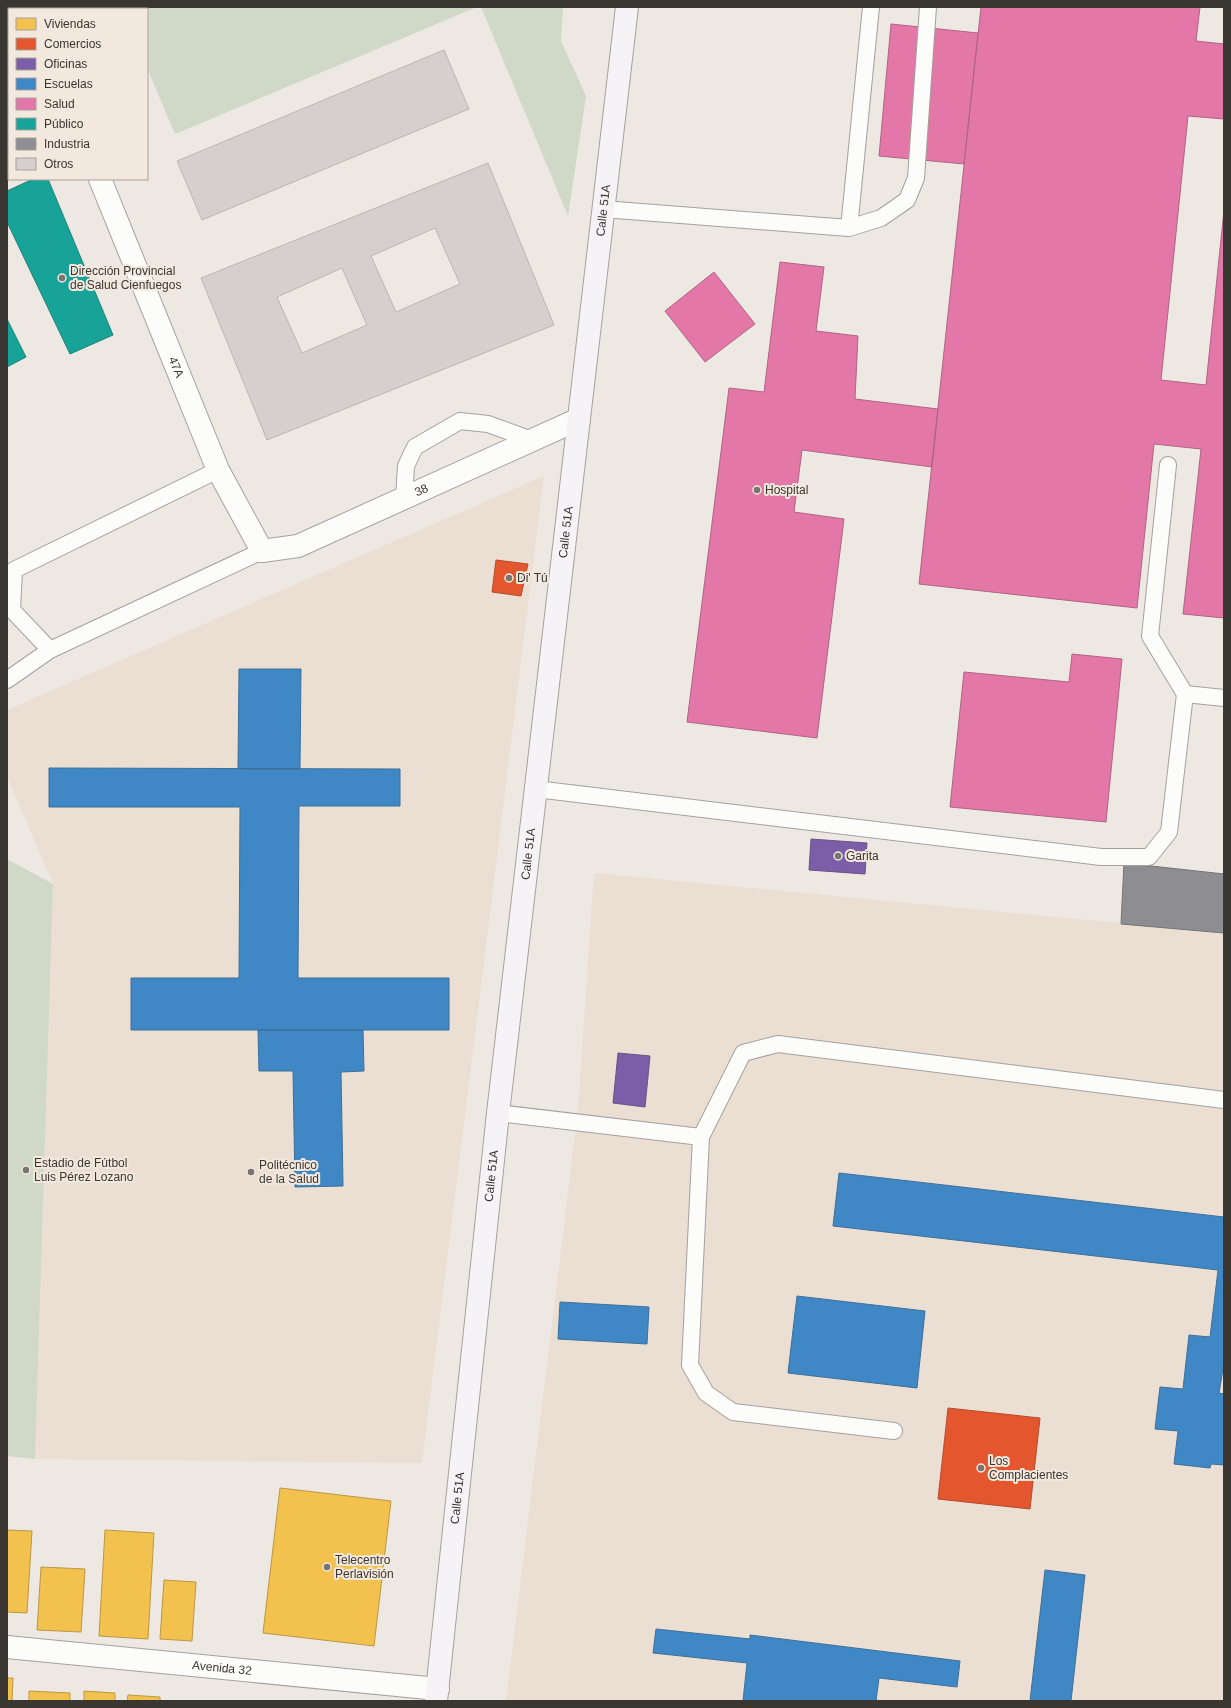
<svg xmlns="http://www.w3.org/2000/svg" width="1231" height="1708" font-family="Arial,sans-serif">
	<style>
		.education { fill: #ebded3 }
		.green { fill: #d0d8c8 }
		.homes { fill: #f2c14e; stroke: #bb9746 }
		.shops { fill: #e4572e; stroke: #b14d2f }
		.offices { fill: #7b5ea7; stroke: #685284 }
		.schools { fill: #3f88c5; stroke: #3e6f99 }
		.health { fill: #e377a8; stroke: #b06485 }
		.public { fill: #17a398; stroke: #228279 }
		.industry { fill: #8d8d92; stroke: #747375 }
		.building { fill: #d5d0ce; stroke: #bbb5b3; fill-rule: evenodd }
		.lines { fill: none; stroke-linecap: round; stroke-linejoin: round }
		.service-casing { stroke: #a5a19d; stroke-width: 18 }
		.minor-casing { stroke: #a5a19d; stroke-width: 24 }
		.secondary-casing { stroke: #a5a19d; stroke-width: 24 }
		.service { stroke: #fcfcfb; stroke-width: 16 }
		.minor { stroke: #fcfcfb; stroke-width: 22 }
		.secondary { stroke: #f6f3f6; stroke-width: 22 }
		.poi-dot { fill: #797470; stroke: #f3e8de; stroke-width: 1.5 }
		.labels { text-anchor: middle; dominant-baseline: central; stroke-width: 4; stroke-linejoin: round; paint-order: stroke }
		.street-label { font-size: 12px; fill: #3a3632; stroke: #f3e8de }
		.poi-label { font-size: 12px; fill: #3a3632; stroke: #f3e8de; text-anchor: start }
	</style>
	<rect width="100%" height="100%" fill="#eee8e3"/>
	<path class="education" d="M544,476L422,1463L35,1459L53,884L7,777V710Z
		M594,873L1224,933V1701H506L578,1110Z"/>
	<path class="green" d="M151,7H477L175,134L147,68L146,9Z
		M481,7H563L561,41L586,96L568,216Z
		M7,859L53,884L35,1459L7,1456Z"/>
	<path class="homes" d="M280,1488L391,1501L374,1646L263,1633Z
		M7,1530L32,1531L27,1613L7,1612Z
		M105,1530L154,1533L148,1639L99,1636Z
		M41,1567L85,1569L81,1632L37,1630Z
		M164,1580L196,1582L192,1641L160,1639Z
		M7,1678H13L12,1701H7Z
		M29,1691L70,1693V1701H29Z
		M84,1691L115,1693V1701H84Z
		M128,1695L160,1697V1701H127Z"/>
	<path class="shops" d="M496,560L528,564L521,596L492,592Z
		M948,1408L1040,1418L1030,1509L938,1499Z"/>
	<path class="offices" d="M811,839L867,843L865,874L809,870Z
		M618,1053L650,1056L645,1107L613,1103Z"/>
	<path class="schools" d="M239,669H301L300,769H238Z
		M49,768L400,769V806H299L298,978H449V1030H131V978H239L240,807H49Z
		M258,1030H363L364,1071L341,1072L343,1186L295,1187L293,1071H259Z
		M839,1173L1224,1217V1363L1219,1393L1224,1394V1465L1211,1464L1210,1468L1174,1464L1178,1431L1155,1429L1160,1387L1183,1389L1189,1335L1210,1337L1218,1270L833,1226Z
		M797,1296L925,1311L917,1388L788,1373Z
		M560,1302L649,1307L647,1344L558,1339Z
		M1045,1570L1085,1575L1071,1701H1030Z
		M656,1629L750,1639V1635L960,1661L957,1687L879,1678L876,1701H743L747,1663L653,1653Z"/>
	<path class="health" d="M981,7H1200L1196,41L1224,44V119L1188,116L1161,380L1206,385L1224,210V618L1183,614L1201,449L1154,444L1137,608L919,584Z
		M891,24L978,33L964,164L879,156Z
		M780,262L824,267L816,331L858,336L855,399L938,409L932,467L802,450L794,512L844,519L817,738L687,722L729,388L764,392Z
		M714,272L755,324L705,362L665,311Z
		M1072,654L1122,659L1106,822L950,807L964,672L1069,682Z"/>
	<path class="public" d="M33,179H48L113,335L70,354L7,222V191Z
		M7,319L26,357L7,367Z"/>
	<path class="industry" d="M1124,863L1224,874V933L1121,924Z"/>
	<path class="building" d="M444,50L469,109L202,220L177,161Z
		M488,163L554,325L267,440L201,278ZM435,228L460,284L396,312L371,256ZM342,268L367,325L302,353L277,297Z"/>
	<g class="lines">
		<defs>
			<path id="service" d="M49,7L50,9
				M7,163H9
				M603,209L849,228L881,218L907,200L916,178L928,7
				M849,228L871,7
				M218,470L14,570L12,610L50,650L262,551
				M404,498L406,466L415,447L460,421L488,424L532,440
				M7,680L50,650
				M1185,694L1224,698
				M536,789L1101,857H1149L1169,832L1185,694L1150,636L1168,465
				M498,1113L701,1137
				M894,1431L733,1412L706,1393L690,1365L701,1137L743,1053L778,1044L1224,1100"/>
			<g id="minor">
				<path d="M21,7L22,9"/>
				<path id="s1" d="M100,179L218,470L262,551L298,546L579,419"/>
				<path id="s2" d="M7,1647L438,1689"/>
			</g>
			<g id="secondary">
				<path id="s3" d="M436,1701L498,1113L627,7"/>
			</g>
		</defs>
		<use href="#service" class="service-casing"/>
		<use href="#minor" class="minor-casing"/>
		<use href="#secondary" class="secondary-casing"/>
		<use href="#service" class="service"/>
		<use href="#minor" class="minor"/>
		<use href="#secondary" class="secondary"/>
	</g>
	<g class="poi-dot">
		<circle cx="62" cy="278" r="4"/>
		<circle cx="757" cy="490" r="4"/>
		<circle cx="509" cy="578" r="4"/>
		<circle cx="838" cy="856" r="4"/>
		<circle cx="26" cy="1170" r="4"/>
		<circle cx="251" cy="1172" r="4"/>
		<circle cx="981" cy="1468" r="4"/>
		<circle cx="327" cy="1567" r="4"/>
	</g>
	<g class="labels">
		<g class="street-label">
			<text stroke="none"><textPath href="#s3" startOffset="1500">Calle 51A</textPath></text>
			<text stroke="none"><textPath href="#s1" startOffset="203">47A</textPath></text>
			<text stroke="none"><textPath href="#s1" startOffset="578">38</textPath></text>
			<text stroke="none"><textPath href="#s3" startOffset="1176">Calle 51A</textPath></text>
			<text stroke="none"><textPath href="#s3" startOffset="852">Calle 51A</textPath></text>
			<text stroke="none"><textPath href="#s3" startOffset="528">Calle 51A</textPath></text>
			<text stroke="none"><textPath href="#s3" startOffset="204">Calle 51A</textPath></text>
			<text stroke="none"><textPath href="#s2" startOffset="216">Avenida 32</textPath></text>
		</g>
		<g class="poi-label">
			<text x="70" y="271">Dirección Provincial<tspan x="70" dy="14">de Salud Cienfuegos</tspan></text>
			<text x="765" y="490">Hospital</text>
			<text x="517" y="578">Di' Tú</text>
			<text x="846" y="856">Garita</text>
			<text x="34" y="1163">Estadio de Fútbol<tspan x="34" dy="14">Luis Pérez Lozano</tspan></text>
			<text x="259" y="1165">Politécnico<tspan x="259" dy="14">de la Salud</tspan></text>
			<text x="989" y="1461">Los<tspan x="989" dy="14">Complacientes</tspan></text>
			<text x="335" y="1560">Telecentro<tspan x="335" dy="14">Perlavisión</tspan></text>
		</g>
	</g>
	<rect width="1231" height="1708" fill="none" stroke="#3a3632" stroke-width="16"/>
	<rect x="8" y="8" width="140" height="172" fill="#f3e8de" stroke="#a9a199"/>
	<rect x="16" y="18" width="20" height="12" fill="#f2c14e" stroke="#a9a199"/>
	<text x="44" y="28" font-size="12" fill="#3a3632">Viviendas</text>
	<rect x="16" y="38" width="20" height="12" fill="#e4572e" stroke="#a9a199"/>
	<text x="44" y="48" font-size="12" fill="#3a3632">Comercios</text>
	<rect x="16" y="58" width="20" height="12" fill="#7b5ea7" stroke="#a9a199"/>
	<text x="44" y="68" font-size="12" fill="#3a3632">Oficinas</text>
	<rect x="16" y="78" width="20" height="12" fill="#3f88c5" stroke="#a9a199"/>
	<text x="44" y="88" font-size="12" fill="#3a3632">Escuelas</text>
	<rect x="16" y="98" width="20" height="12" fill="#e377a8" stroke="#a9a199"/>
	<text x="44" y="108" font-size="12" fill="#3a3632">Salud</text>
	<rect x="16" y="118" width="20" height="12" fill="#17a398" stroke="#a9a199"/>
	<text x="44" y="128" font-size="12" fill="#3a3632">Público</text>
	<rect x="16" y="138" width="20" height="12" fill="#8d8d92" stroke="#a9a199"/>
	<text x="44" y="148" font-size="12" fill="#3a3632">Industria</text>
	<rect x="16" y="158" width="20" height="12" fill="#d5d0ce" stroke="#a9a199"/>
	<text x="44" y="168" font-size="12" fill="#3a3632">Otros</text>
</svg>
